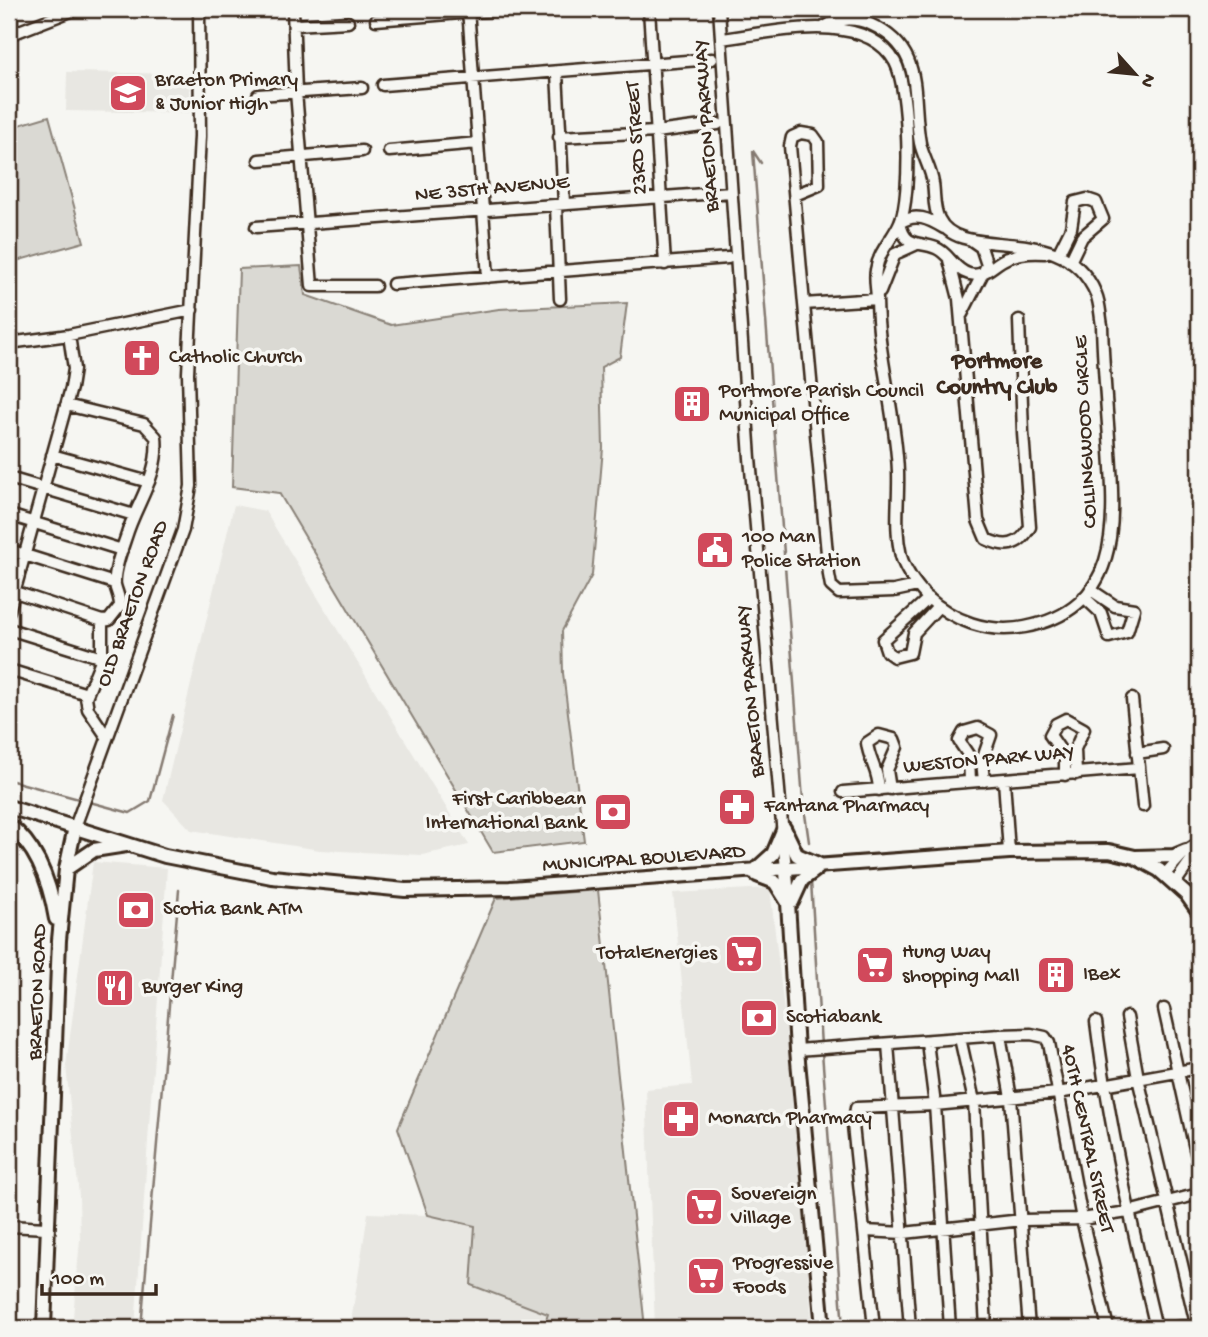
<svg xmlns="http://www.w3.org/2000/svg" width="1208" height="1337" font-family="'Gochi Hand',sans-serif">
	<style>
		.built { fill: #e8e7e2 }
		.green { fill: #dad9d3; stroke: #8a8278; stroke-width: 2 }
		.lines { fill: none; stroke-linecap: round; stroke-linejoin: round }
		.stream { stroke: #857a71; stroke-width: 2.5 }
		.minor-casing { stroke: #3b2a1e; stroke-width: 15 }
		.major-casing { stroke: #3b2a1e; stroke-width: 18 }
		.minor { stroke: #f6f6f2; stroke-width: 10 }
		.major { stroke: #f6f6f2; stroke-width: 12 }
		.labels { text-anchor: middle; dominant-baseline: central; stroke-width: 7; stroke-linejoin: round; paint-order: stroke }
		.poi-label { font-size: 21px; fill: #3b2a1e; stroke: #f6f6f2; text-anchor: start }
		.street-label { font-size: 21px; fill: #3b2a1e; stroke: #f6f6f2 }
		.neighbourhood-label { font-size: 23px; font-weight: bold; fill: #3b2a1e; stroke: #f6f6f2 }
	</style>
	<rect width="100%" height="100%" fill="#f6f6f2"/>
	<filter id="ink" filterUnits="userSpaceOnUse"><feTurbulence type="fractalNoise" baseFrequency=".0143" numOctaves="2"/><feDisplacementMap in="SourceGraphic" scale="14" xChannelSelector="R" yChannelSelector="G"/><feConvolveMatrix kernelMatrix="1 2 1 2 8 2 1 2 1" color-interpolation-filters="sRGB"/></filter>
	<g filter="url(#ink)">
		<path class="built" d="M67,72L190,74L189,113L66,111Z
			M234,505L265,511L469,845L422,855L320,850L191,830L163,800Z
			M93,862L167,868L135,1328H72L80,1240L79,1196L66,1066Z
			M770,888L803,1178L812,1328H655L646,1089L692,1085L673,893Z
			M368,1213L428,1215L475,1225L471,1285L548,1315L543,1328H350Z"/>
		<path class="green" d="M49,116L84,242L9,263V128Z
			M301,266L305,295L391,325L499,309L627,303L620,357L601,367L603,448L592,575L562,631L563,673L584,841L493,852L279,493L232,487L239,269Z
			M598,890L645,1328H543L548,1314L471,1285L475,1226L428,1215L398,1128L496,898Z"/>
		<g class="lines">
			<path class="stream" d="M761,163L753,151L803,800L809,842
				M9,780L130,813L150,801L173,715
				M811,881L821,1046
				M822,1052L843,1328
				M141,1328L179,890"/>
			<defs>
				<path id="minor" d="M11,9L12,33
					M293,9L296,92L312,286H375
					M468,9L488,277
					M649,9L665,264
					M719,9L750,458L786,870
					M376,20L509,9
					M294,25L348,22
					M9,35L76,9
					M722,39C771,33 865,8 895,62C909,87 912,196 900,222C893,239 879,250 876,270C874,280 877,290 877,300C878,358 896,414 898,472C899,501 894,527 901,556C905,570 916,585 926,596C953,621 988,634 1025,627C1120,609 1115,527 1110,451C1107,409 1103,367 1102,325C1100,315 1100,303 1096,294C1063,216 961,265 939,219C933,207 935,195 933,183C931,169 923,157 920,143C911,94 926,49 870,24C854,17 839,18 824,27
					M557,73L564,203
					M383,85L712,59
					M258,95L362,88
					M559,137L656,132L718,124
					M389,151L478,143
					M259,160L362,151
					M795,195L819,185L818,142L813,135L801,133L792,137L790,146L804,304
					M556,206L560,299
					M900,223C905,248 918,241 936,248C949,253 954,270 969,274C985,278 994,263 1007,258C1019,253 1032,252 1045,253
					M900,223C915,212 929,219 944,228
					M256,227L731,192
					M1058,254L1071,228L1075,202L1087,199L1096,202L1103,219L1082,237L1070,262
					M949,260L959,299L978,520L986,539C1005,548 1019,547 1030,527L1023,433L1019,320
					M393,284L728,258
					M880,292L895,254L915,245
					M877,299L804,304L829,575L831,586L839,593L894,591L917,586
					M962,314L987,265L981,247L971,240
					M9,343L69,335L192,310
					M66,405L144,424L156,437C160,475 136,503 126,537C122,549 113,572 115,585C117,593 120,598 120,606L109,620L102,621V658L86,697L88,709L107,737
					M52,455L149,482
					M9,478L134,515
					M9,515L122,550
					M9,550L114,583
					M9,590L102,621
					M1084,597L1101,613L1109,637L1127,632L1134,609L1115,606L1091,590
					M929,598L883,640L887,652L894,657L910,653L914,633L938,607
					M9,611L71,388L74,369L69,335
					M9,629L102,658
					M9,670L87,694
					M1132,699L1143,806
					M1137,753L1163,749
					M1065,775V757L1050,735L1056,724L1066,719L1084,729L1075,749L1076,774
					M1004,780L1009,852
					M970,781L969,756L959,741L964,732L978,728L991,735L982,761L984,781
					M879,790C879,771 869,761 867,743L879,735L894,739L897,747L887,770L890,789
					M843,792L1139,768
					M75,827L183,530L191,486L188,373L200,136L199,9
					M1165,874L1186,851L1199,843
					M1175,883L1199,849
					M1164,1009L1199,1167
					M1127,1017L1138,1078L1197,1328
					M1096,1022C1109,1126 1132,1227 1156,1328
					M1000,1035L1011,1098L1029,1328
					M960,1038L974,1101L986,1328
					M927,1042L935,1105L950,1328
					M888,1044L910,1328
					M797,1050L1000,1035L1031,1034L1045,1037L1049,1043L1082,1219L1108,1328
					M9,1226L46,1228
					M865,1231L904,1233L1022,1220L1082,1219L1128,1212L1199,1194
					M874,1328L853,1125L856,1108L935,1105L1058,1093L1199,1068
					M1171,1328L1199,1324"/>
				<path id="major" d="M9,807L165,856L272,877L405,890L510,888L1009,852L1109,851L1135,857L1159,870L1187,895L1199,912
					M9,825C38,847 50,883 56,919
					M784,828L797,855L818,864
					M1136,857L1174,856L1186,851
					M66,869L94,850L126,845
					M786,870L797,1050L823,1328
					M753,872L773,854L784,828
					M757,875L775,882L787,901
					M792,902L802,880L818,868
					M44,1328L59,940L66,869L75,827"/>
			</defs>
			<use href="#minor" class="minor-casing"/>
			<use href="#major" class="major-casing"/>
			<use href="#minor" class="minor"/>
			<use href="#major" class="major"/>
		</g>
	</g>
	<defs>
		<symbol id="school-square" viewBox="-11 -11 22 22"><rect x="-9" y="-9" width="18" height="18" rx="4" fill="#d1495b" stroke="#f6f6f2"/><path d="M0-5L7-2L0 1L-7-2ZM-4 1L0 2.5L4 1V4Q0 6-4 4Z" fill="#fff"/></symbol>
		<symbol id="church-square" viewBox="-11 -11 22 22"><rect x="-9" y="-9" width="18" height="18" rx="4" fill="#d1495b" stroke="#f6f6f2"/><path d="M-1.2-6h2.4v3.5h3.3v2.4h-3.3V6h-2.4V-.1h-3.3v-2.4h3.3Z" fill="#fff"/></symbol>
		<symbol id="building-square" viewBox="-11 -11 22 22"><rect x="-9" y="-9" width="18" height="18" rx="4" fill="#d1495b" stroke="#f6f6f2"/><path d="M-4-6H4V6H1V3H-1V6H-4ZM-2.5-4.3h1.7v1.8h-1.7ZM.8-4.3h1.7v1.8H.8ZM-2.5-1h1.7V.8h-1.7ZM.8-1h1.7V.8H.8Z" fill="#fff"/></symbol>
		<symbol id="civic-square" viewBox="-11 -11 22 22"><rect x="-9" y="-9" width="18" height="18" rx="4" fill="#d1495b" stroke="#f6f6f2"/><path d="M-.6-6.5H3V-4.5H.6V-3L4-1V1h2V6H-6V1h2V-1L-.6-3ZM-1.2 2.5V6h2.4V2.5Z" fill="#fff"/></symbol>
		<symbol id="pharmacy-square" viewBox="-11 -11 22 22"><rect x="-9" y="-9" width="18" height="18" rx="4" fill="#d1495b" stroke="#f6f6f2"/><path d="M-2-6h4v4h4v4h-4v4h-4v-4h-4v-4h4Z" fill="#fff"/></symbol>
		<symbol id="bank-square" viewBox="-11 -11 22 22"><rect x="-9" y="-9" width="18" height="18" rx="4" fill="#d1495b" stroke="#f6f6f2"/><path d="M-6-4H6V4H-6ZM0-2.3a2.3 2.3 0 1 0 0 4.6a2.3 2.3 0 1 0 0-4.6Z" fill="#fff"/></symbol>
		<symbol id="supermarket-square" viewBox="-11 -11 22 22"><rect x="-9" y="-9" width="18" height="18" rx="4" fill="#d1495b" stroke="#f6f6f2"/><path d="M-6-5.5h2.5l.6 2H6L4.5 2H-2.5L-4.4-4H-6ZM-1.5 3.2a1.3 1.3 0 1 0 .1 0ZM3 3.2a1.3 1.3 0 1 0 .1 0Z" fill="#fff"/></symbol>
		<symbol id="restaurant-square" viewBox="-11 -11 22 22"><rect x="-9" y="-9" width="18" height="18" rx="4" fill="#d1495b" stroke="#f6f6f2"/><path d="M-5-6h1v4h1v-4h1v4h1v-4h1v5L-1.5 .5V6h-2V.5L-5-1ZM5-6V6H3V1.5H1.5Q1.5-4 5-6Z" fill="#fff"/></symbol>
	</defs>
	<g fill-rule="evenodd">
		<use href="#school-square" x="106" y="71" width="44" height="44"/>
		<use href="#church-square" x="120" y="336" width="44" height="44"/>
		<use href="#building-square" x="670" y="382" width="44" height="44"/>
		<use href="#civic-square" x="693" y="528" width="44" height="44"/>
		<use href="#pharmacy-square" x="715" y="785" width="44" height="44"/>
		<use href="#bank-square" x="591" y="790" width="44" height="44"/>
		<use href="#bank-square" x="114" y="888" width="44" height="44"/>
		<use href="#supermarket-square" x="722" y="932" width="44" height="44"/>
		<use href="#supermarket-square" x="853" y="943" width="44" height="44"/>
		<use href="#building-square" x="1034" y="953" width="44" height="44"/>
		<use href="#restaurant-square" x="93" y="966" width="44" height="44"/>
		<use href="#bank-square" x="737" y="996" width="44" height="44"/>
		<use href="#pharmacy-square" x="659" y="1097" width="44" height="44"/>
		<use href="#supermarket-square" x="682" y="1185" width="44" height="44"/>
		<use href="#supermarket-square" x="684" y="1254" width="44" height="44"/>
	</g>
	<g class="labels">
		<g class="poi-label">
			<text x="155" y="81">Braeton Primary<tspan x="155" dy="24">&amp; Junior High</tspan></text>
			<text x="169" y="358">Catholic Church</text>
			<text x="719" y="392">Portmore Parish Council<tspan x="719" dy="24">Municipal Office</tspan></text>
			<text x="742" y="538">100 Man<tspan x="742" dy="24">Police Station</tspan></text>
			<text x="586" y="800" text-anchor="end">First Caribbean<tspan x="586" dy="24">International Bank</tspan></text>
			<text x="764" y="807">Fantana Pharmacy</text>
			<text x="163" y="910">Scotia Bank ATM</text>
			<text x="902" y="953">Hung Way<tspan x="902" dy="24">shopping Mall</tspan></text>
			<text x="717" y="954" text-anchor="end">TotalEnergies</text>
			<text x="1083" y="975">IBex</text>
			<text x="142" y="988">Burger King</text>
			<text x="786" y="1018">Scotiabank</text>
			<text x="708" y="1119">Monarch Pharmacy</text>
			<text x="731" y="1195">Sovereign<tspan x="731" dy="24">Village</tspan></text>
			<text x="733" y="1264">Progressive<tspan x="733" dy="24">Foods</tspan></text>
		</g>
		<g class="street-label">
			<text transform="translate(708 126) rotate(-94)">BRAETON PARKWAY</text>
			<text transform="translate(638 138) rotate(-94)">23RD STREET</text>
			<text transform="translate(492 190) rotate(-5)">NE 35TH AVENUE</text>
			<text transform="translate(1087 432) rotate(-93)">COLLINGWOOD CIRCLE</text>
			<text transform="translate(134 604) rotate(-70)">OLD BRAETON ROAD</text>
			<text transform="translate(752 691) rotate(-95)">BRAETON PARKWAY</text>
			<text transform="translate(989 761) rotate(-5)">WESTON PARK WAY</text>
			<text transform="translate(644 860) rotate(-4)">MUNICIPAL BOULEVARD</text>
			<text transform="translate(39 992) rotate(-88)">BRAETON ROAD</text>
			<text transform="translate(1086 1139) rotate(78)">40TH CENTRAL STREET</text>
		</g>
		<g class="neighbourhood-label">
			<text x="997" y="362">Portmore<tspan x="997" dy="26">Country Club</tspan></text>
		</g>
	</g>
	<rect width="1208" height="1337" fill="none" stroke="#f6f6f2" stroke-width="35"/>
	<rect x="18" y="18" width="1173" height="1302" fill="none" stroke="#3b2a1e" stroke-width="2.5" filter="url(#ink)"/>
	<g transform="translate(1135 74) rotate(117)" stroke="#f6f6f2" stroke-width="5" paint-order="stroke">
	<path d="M0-5L12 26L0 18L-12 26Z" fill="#3b2a1e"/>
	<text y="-10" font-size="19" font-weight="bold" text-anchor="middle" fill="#3b2a1e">N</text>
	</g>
	<path d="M42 1284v10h114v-10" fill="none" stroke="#3b2a1e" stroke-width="3.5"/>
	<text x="52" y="1284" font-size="21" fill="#3b2a1e" stroke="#f6f6f2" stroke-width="5" paint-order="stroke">100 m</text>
</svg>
